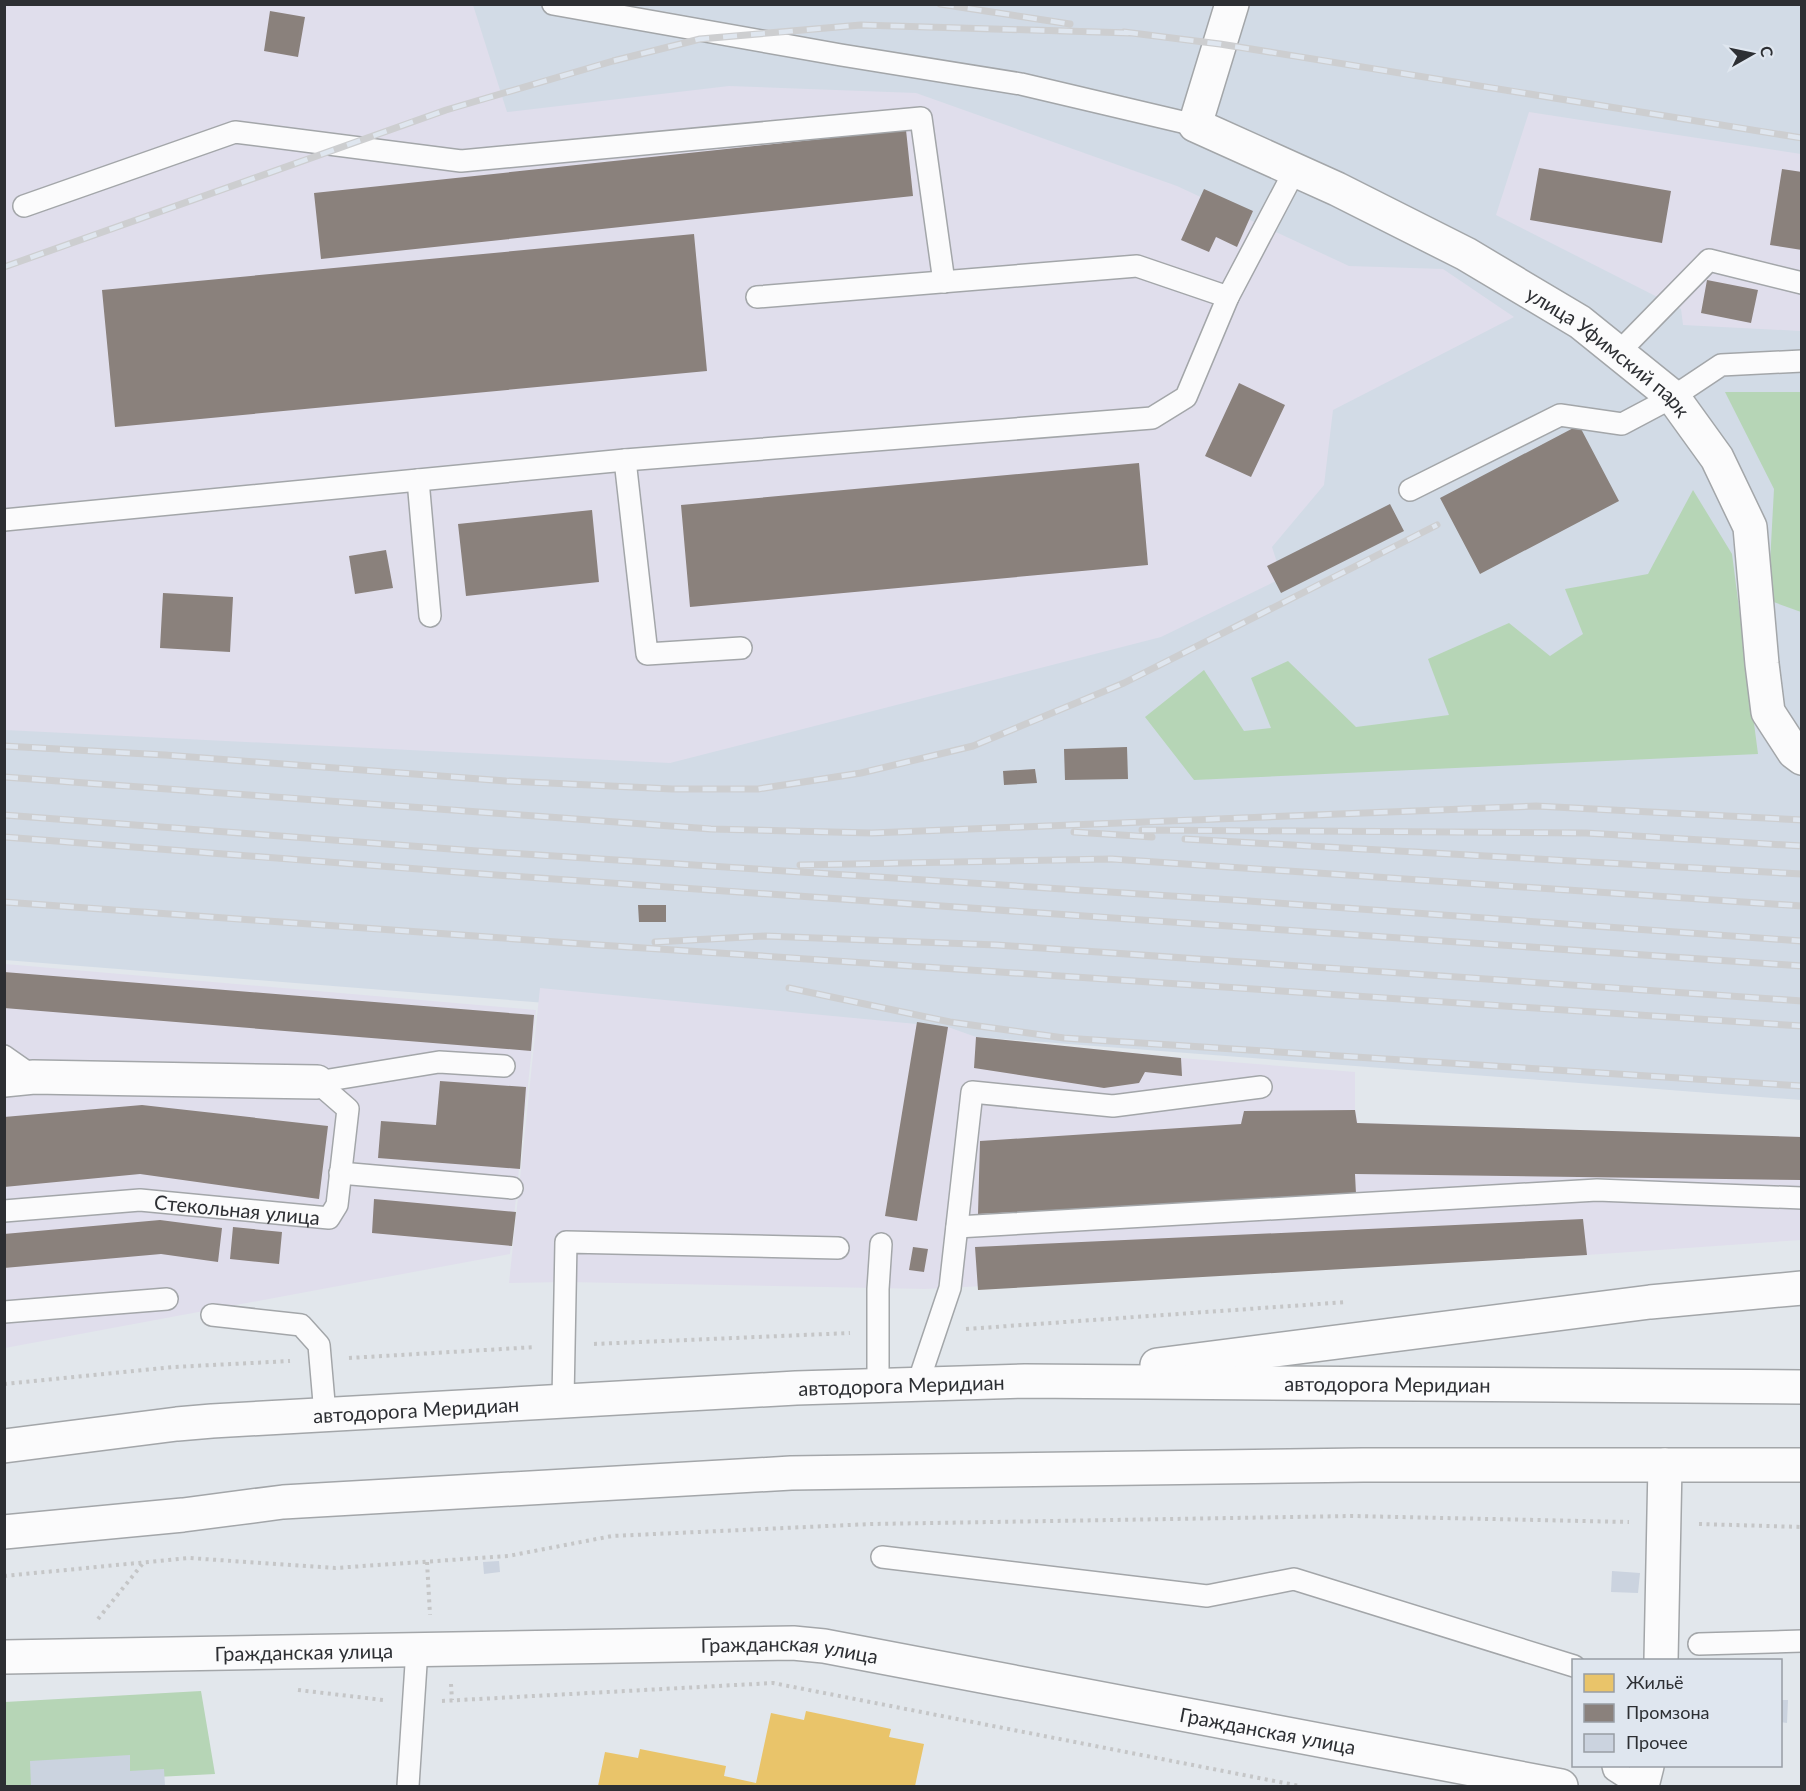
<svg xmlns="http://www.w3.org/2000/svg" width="1806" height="1791" font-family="Lato,sans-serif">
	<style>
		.built { fill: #d2dbe6 }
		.industrial { fill: #e0deec }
		.forest { fill: #b6d5b6 }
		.homes { fill: #e9c46a }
		.industry { fill: #8a817c }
		.building { fill: #cbd3df }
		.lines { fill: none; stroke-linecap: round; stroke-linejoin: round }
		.service-casing { stroke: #a3a6a9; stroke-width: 24 }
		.minor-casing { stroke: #a3a6a9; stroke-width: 36 }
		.primary-casing { stroke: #a3a6a9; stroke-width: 36 }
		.path { stroke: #c5c6c7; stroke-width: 4; stroke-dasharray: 3 4.5; stroke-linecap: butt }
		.service { stroke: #fbfbfc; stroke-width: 21 }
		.minor { stroke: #fbfbfc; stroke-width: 33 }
		.primary { stroke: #fbfbfc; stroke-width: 33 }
		.rail-casing { stroke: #cdced0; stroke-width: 7 }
		.rail { stroke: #dfe6ef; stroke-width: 4.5; stroke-dasharray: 14; stroke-linecap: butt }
		.labels { text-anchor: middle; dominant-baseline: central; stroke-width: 6; stroke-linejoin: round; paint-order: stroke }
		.street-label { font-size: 20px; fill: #2d2f33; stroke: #dfe6ef }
	</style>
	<rect width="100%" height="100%" fill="#e2e7ec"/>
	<path class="built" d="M4,5H1801V1100L976,1037L5,960Z"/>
	<path class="industrial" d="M4,5H473L507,112L729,86L916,93L1177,186L1349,266L1443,269L1514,317L1333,410L1324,485L1272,547L1282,578L1161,637L670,763L5,730Z
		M1529,112L1801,154V331L1683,325L1681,309L1496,215Z
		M5,964L536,1010L510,1254L5,1348Z
		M540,988L948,1027L976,1037L1181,1058L1355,1072V1110L1358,1123L1801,1137V1240L1587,1255L925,1289L565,1282L509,1283Z"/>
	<path class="forest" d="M1725,392H1801V612L1768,600L1774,489Z
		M1693,490L1732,554L1758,754L1194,780L1145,717L1204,670L1244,731L1271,728L1251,678L1288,661L1356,727L1449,715L1428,659L1509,623L1550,656L1583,634L1565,589L1648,574Z
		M201,1691L215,1774L59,1782V1786H5V1702Z"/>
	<path class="homes" d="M806,1711L891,1729L889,1737L924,1744L915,1786H598L605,1752L638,1758L640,1749L726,1766L724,1776L756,1783L771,1713L804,1720Z"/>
	<path class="industry" d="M270,11L305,17L298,57L264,51Z
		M906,130L913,196L321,259L314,193Z
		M1539,168L1671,191L1662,243L1530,220Z
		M1782,169L1802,172V250L1770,245Z
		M1204,189L1253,211L1237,247L1216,237L1209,252L1181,240Z
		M694,234L707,371L115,427L102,290Z
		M1707,280L1758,290L1751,323L1701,313Z
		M1239,383L1285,405L1251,477L1205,456Z
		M1579,425L1619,501L1480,574L1440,498Z
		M1139,463L1148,565L690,607L681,505Z
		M1390,504L1404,531L1281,593L1267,566Z
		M592,510L599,582L466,596L458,524Z
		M386,550L393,588L355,594L349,556Z
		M163,593L233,597L230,652L160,648Z
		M1127,747L1128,779L1065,780L1064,749Z
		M1035,769L1037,783L1004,785L1003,771Z
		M638,905H666V922H639Z
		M4,972L534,1015L531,1051L4,1008Z
		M917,1022L948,1027L917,1221L885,1216Z
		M976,1037L1181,1058L1182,1076L1145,1072L1139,1083L1104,1088L974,1068Z
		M440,1081L526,1087L520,1169L378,1158L381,1121L436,1125Z
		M142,1105L328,1126L319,1199L140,1174L4,1187V1117Z
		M1355,1110L1357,1123L1802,1137V1180L1355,1174L1356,1194L978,1214L980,1141L1241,1124L1244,1111Z
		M374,1199L516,1212L512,1246L372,1233Z
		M1583,1219L1587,1255L978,1290L975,1247Z
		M160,1220L222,1228L218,1262L161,1254L4,1268V1234Z
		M233,1227L282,1232L279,1264L230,1259Z
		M913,1247L928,1249L924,1272L909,1270Z"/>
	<path class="building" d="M499,1561L500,1572L484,1574L483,1562Z
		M1612,1571L1640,1573L1638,1593L1611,1592Z
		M1780,1700H1788L1787,1723L1780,1722Z
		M130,1755V1771L164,1769L165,1786H31L30,1761Z"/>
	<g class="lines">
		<defs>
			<g id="service">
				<path d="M553,4L841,55L1021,84L1195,125"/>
				<path d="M24,206L235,132L461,161L921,118L944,282"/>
				<path d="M757,297L1137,266L1228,297"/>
				<path d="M1618,353L1709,260L1802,283"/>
				<path d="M625,460L647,654L741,648"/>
				<path d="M418,480L430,616"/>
				<path d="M1410,490L1560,415L1622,424L1673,397L1721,365L1802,361"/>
				<path d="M4,520L625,460L1152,418L1186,397L1228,297L1295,170"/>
				<path d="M4,1056L34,1077"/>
				<path d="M317,1082L439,1062L504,1066"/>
				<path d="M340,1173L512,1188"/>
				<path id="s1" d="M4,1211L140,1200L329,1218L337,1205L348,1109L317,1082"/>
				<path d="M957,1227L1597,1190L1802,1198"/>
				<path d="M4,1312L167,1299"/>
				<path d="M212,1315L301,1325L319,1345L325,1414"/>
				<path d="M917,1386L950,1288L972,1092L1113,1106L1261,1087"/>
				<path d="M878,1387V1289L881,1244"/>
				<path d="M563,1400L566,1242L838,1248"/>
				<path d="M882,1557L1207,1596L1294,1579L1574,1666"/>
				<path d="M1699,1644L1802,1641"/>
				<path d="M1613,1766L1614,1770L1639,1786"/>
				<path d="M408,1786L417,1649"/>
			</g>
			<g id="minor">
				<path id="s2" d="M1232,4L1195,125L1337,189L1466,254L1580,322L1673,397L1717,458L1750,527L1762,664L1768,712L1794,752L1802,758"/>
				<path d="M4,1080L34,1077L317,1082"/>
				<path id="s3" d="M4,1657L793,1643L824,1646L1561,1786"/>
				<path d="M1661,1660L1665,1465"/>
				<path d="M1642,1786L1647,1766"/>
			</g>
			<g id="primary">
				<path d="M1157,1365L1650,1302L1802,1288"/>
				<path id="s4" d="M4,1446L177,1424L212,1421L796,1388L1025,1381L1802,1387"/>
				<path d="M4,1532L183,1515L283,1502L791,1473L1363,1465H1802"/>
			</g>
		</defs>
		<use href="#service" class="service-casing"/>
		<use href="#minor" class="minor-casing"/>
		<use href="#primary" class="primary-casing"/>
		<path class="path" d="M966,1329L1347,1302
			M594,1344L850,1333
			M349,1358L536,1347
			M4,1384L174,1367L290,1361
			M1699,1524L1802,1527
			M427,1562L430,1615
			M4,1576L189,1558L335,1568L508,1556L612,1536L871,1524L1352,1516L1629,1522
			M98,1619L144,1562
			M451,1684L452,1700
			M298,1690L383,1700
			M442,1701L773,1683L1300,1786"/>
		<use href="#service" class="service"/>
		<use href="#minor" class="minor"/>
		<use href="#primary" class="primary"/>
		<defs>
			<path id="rail" d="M940,4L1070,24
				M1124,32L1220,44L1802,138
				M4,267L446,110L613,61L700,39L861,25L1130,33
				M4,746L165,755L506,781L672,789H758L861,773L973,746L1124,683L1437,525
				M4,777L711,829L872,833L1536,806L1802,820
				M4,815L477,851L1249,901L1802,941
				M1142,830L1586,833L1802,846
				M1074,832L1152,837
				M4,837L496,875L1802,966
				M1185,839L1802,874
				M800,865L1112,859L1802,906
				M4,902L599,945L1802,1026
				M655,942L765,936L997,945L1802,1001
				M789,988L950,1022L1064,1038L1802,1086"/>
		</defs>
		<use href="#rail" class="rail-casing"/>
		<use href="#rail" class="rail"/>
	</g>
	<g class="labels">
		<g class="street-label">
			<text stroke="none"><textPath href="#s2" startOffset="600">улица Уфимский парк</textPath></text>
			<text stroke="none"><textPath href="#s1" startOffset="234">Стекольная улица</textPath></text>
			<text stroke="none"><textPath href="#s4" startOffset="1386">автодорога Меридиан</textPath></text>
			<text stroke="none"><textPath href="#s4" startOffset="900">автодорога Меридиан</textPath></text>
			<text stroke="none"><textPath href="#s4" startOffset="414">автодорога Меридиан</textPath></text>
			<text stroke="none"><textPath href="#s3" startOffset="300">Гражданская улица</textPath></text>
			<text stroke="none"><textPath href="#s3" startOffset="786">Гражданская улица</textPath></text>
			<text stroke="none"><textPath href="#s3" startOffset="1272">Гражданская улица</textPath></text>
		</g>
	</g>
	<rect width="1806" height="1791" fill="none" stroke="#2d2f33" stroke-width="12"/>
	<rect x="1572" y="1659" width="210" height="108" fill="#dfe6ef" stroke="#989da4" stroke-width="1.5"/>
	<rect x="1584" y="1674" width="30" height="18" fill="#e9c46a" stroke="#989da4" stroke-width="1.5"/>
	<text x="1626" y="1689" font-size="18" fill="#2d2f33">Жильё</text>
	<rect x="1584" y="1704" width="30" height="18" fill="#8a817c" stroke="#989da4" stroke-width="1.5"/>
	<text x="1626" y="1719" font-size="18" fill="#2d2f33">Промзона</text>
	<rect x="1584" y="1734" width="30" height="18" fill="#cbd3df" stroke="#989da4" stroke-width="1.5"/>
	<text x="1626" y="1749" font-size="18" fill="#2d2f33">Прочее</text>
	<g transform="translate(1752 54) rotate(81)" stroke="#dfe6ef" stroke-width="4.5" paint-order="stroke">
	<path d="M0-4.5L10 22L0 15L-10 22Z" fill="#2d2f33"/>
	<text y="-9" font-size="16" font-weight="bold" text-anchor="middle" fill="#2d2f33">С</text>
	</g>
</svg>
